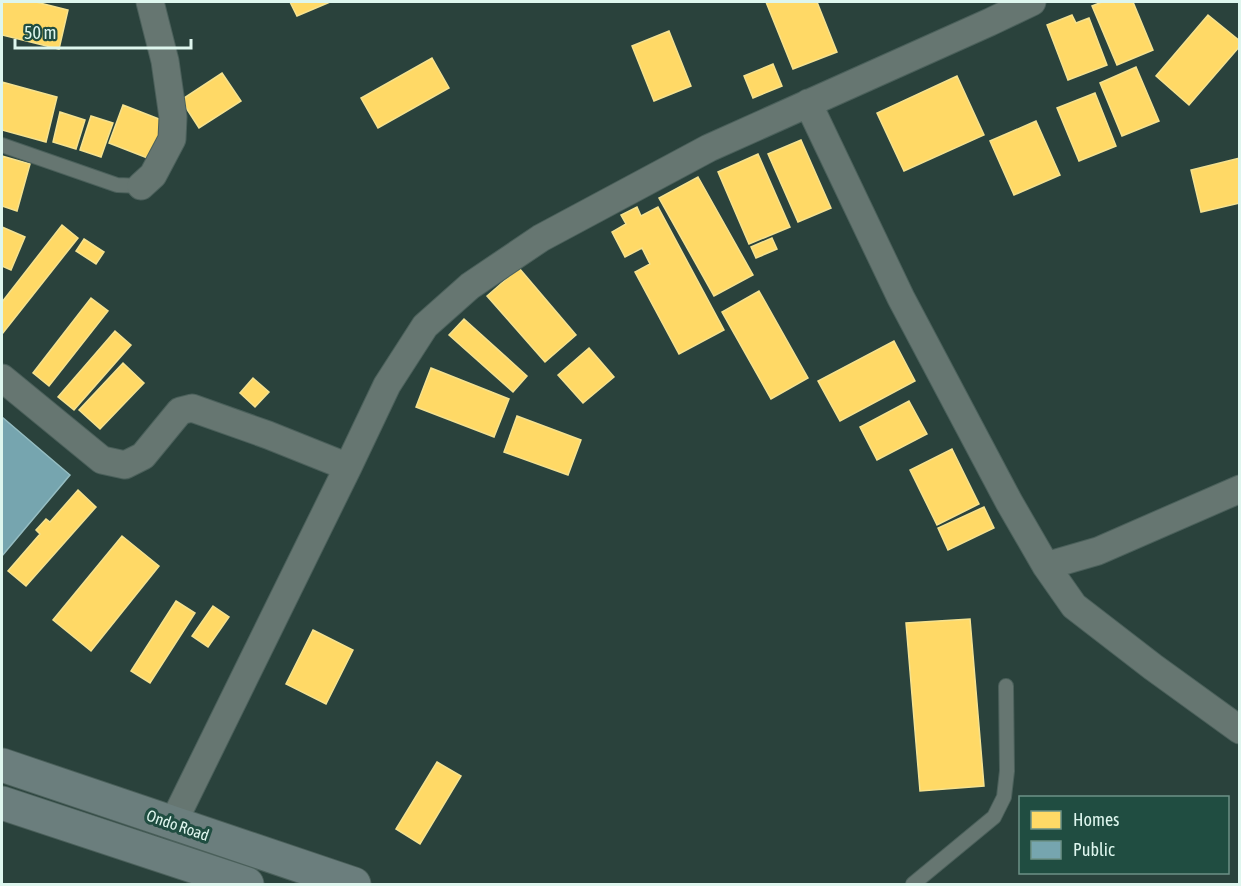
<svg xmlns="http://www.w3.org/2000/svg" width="1241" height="886" font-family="'Asap Condensed',sans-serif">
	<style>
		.homes { fill: #ffd966; stroke: #f5e28f; stroke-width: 1.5 }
		.public { fill: #76a5af; stroke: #95bdc2; stroke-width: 1.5 }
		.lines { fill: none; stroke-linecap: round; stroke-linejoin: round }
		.lane-casing { stroke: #4b605b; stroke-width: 16 }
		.street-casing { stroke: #4b605b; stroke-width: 29 }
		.primary-casing { stroke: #4b605b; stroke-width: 35 }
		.lane { stroke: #667671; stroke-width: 14 }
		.street { stroke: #667671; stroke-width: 27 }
		.primary { stroke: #6b7e7d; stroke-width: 33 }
		.labels { text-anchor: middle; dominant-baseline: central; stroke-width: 6; stroke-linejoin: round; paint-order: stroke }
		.street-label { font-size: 16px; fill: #def6ee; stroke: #204d41 }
	</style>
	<rect width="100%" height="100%" fill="#2a423c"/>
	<path class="homes" d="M2,2H36L68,10L59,49L2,35Z
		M290,2H330L297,16Z
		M766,2H817L837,52L793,69Z
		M1102,2H1133L1153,50L1117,65L1092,6Z
		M1072,15L1076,23L1089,18L1107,65L1068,80L1047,25Z
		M1208,15L1240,41V46L1189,105L1156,76Z
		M669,31L691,86L654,101L632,46Z
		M432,58L449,88L378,128L361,98Z
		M773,64L782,86L753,98L744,76Z
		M1136,67L1159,121L1122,136L1100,83Z
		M222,73L241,101L199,128L181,100Z
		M957,76L984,135L904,171L877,113Z
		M2,82L57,97L46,142L2,130Z
		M1095,93L1116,146L1079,161L1057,108Z
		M123,105L164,121L150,159L109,143Z
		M60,112L85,120L76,149L53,142Z
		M91,116L113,123L101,157L80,150Z
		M1036,121L1060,175L1014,195L990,141Z
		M801,140L831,208L798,222L768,154Z
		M758,154L790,227L749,244L718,172Z
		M2,156L30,164L17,211L2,206Z
		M1240,158V203L1201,212L1191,170Z
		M698,177L753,275L714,296L659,198Z
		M637,207L641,216L658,207L724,330L679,354L635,272L650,264L642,248L625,257L612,232L626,224L621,215Z
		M62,225L78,238L2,334V302Z
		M2,227L25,237L11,270L2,266Z
		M772,238L777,249L756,258L751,247Z
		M84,239L104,252L96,264L76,251Z
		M519,268L576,335L545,362L487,296Z
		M759,291L808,378L771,399L722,312Z
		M91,298L108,311L49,386L33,373Z
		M464,319L527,376L513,392L449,335Z
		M115,331L131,345L74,410L58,397Z
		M894,341L915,381L840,421L818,381Z
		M589,348L614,377L583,403L558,375Z
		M123,363L144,383L100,429L79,410Z
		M431,368L509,399L494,437L416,407Z
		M253,378L269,392L255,407L240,393Z
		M909,401L927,434L877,460L860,427Z
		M517,416L581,440L568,475L504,452Z
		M952,449L979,504L937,525L910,470Z
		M78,490L96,507L26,586L8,571L40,534L36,530L46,519L50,522Z
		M984,507L994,528L948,550L938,528Z
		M122,536L159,566L91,651L53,620Z
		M176,601L195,613L150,683L131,671Z
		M213,606L229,617L208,647L192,636Z
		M970,619L984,786L920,791L906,623Z
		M313,630L353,650L326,704L286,684Z
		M437,762L461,776L420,844L396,829Z"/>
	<path class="public" d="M2,417L70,475L2,556Z"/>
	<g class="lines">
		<defs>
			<path id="lane" d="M2,145L117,185L141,186
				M913,884L994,817L1004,797L1007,771L1006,686"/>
			<path id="street" d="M808,103L901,298L1009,502L1046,566L1074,606L1153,667L1240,730
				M141,186L153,175L172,139L173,117L165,61L150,2
				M2,378L102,460L125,465L143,456L180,411L192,408L268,435L348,467
				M1046,566L1098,551L1240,489
				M173,823L348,467L387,385L425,326L470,286L541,238L709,148L990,22L1032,2"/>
			<path id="primary" d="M2,765L354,884
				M2,803L247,884"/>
		</defs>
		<use href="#lane" class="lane-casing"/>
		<use href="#street" class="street-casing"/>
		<use href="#primary" class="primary-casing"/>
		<use href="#lane" class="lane"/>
		<use href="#street" class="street"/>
		<use href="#primary" class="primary"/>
	</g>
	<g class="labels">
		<g class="street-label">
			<text transform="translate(178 825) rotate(19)">Ondo Road</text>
		</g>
	</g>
	<rect width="1241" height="886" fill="none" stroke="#def6ee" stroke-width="6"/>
	<rect x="1019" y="796" width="210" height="78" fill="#204d41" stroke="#6c9186" stroke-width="1.5"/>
	<rect x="1031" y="811" width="30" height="18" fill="#ffd966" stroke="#6c9186" stroke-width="1.5"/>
	<text x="1073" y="826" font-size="18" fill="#def6ee">Homes</text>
	<rect x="1031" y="841" width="30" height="18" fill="#76a5af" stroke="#6c9186" stroke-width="1.5"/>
	<text x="1073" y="856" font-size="18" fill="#def6ee">Public</text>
	<path d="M15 39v9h176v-9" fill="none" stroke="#def6ee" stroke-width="3"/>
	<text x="24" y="39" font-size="18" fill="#def6ee" stroke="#204d41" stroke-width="4.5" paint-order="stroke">50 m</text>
</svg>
